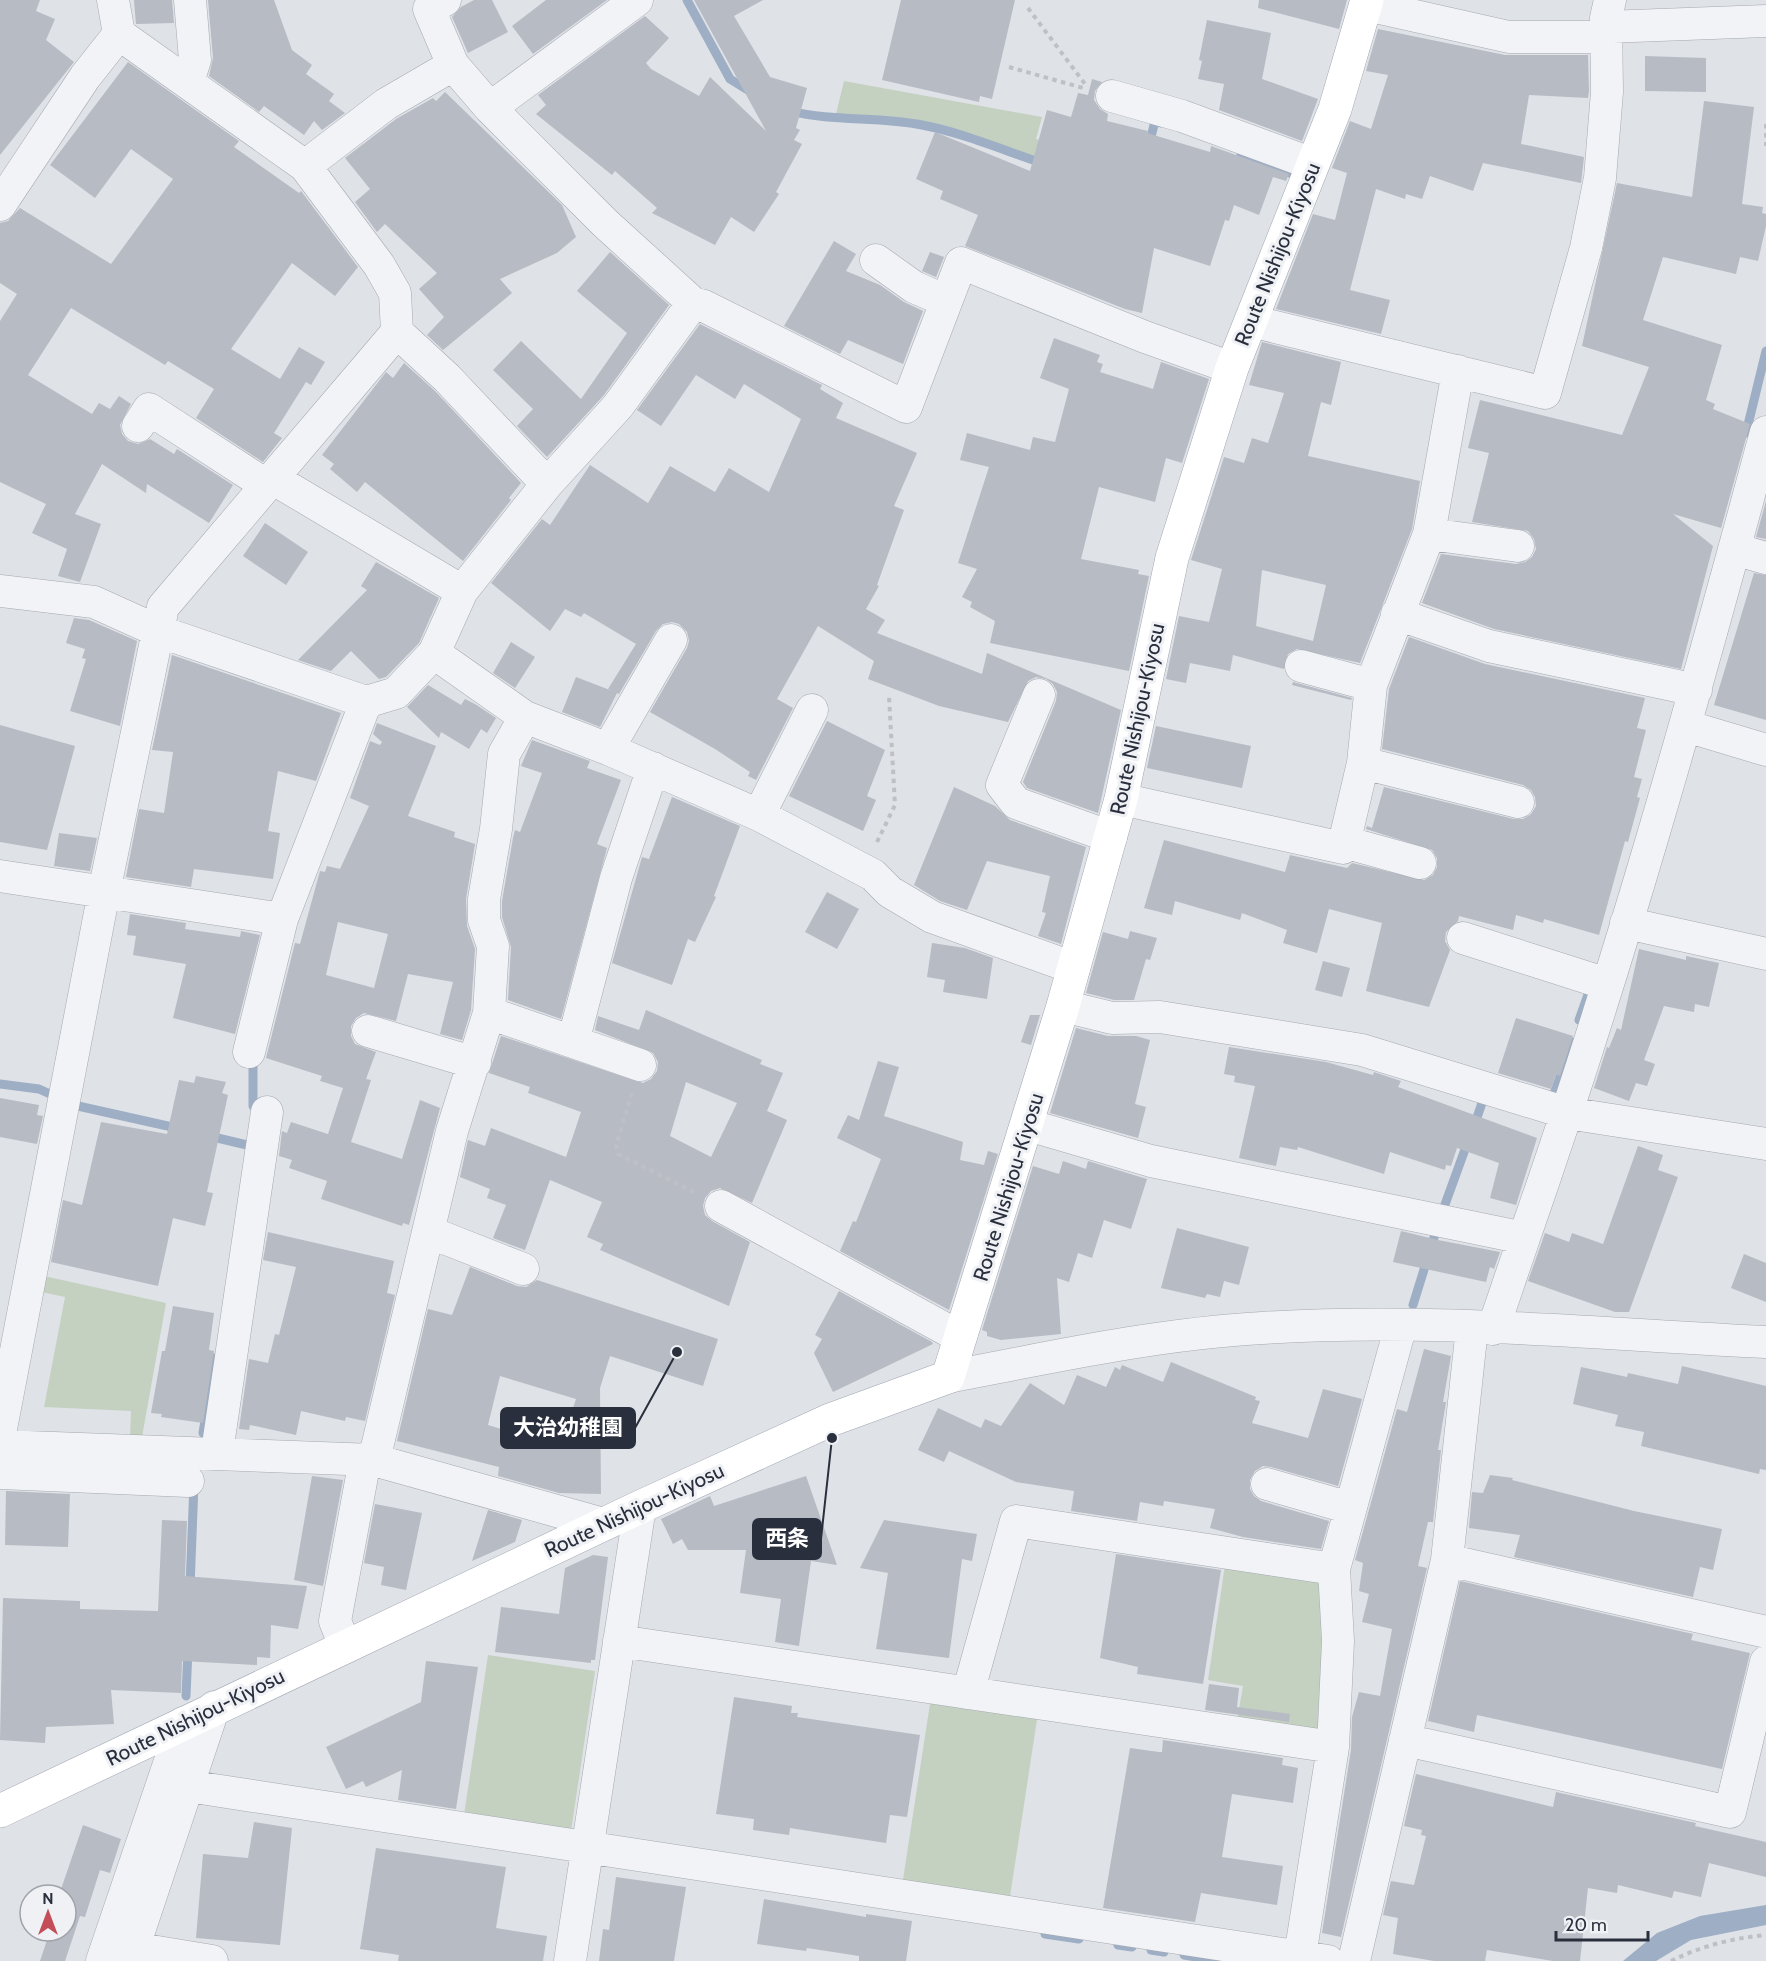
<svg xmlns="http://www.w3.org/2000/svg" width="1766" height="1961" font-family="Cabin,'Noto Sans JP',sans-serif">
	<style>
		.green { fill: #c4d1c1 }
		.water { fill: #9daec5 }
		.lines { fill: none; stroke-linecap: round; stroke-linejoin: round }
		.stream { stroke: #9daec5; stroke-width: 9 }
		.building { fill: #b7bbc4; fill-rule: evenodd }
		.minor-casing { stroke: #a5a9b1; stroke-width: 33 }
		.major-casing { stroke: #a0a6b2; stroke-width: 34 }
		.path { stroke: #bec0c6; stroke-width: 4; stroke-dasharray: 4.5 4.5; stroke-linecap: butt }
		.minor { stroke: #f2f3f6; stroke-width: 32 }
		.major { stroke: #fff; stroke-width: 33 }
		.labels { text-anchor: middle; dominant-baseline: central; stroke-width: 6; stroke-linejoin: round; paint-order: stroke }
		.street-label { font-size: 21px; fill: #292f3d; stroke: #eff1f5 }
		.leader { fill: none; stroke: #292f3d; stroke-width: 2 }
		.callout-dot { fill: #292f3d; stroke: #eff1f5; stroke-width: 2 }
		.callout { fill: #292f3d; stroke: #292f3d; stroke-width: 2 }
		.callout-label { font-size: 22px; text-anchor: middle; font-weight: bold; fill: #fff }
	</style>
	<rect width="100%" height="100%" fill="#dfe2e7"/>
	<path class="green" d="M844,81L1042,117L1036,139L1052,143L1047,163L924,124L887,117L836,114Z
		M44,1276L166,1303L142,1437H130L131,1411L44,1407L65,1297L41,1292Z
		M1225,1565L1325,1580L1319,1733L1237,1720L1243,1686L1208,1680Z
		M488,1655L595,1671L571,1831L464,1815Z
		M931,1697L1038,1713L1009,1903L902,1886Z"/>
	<path class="water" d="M1766,1905V1925L1691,1940L1656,1961H1623L1657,1933L1700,1916Z"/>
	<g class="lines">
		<path class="stream" d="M687,0L730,79L751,92
			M790,111C833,122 879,116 922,125C964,133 1005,151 1045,164
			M1149,145L1155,121L1161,123
			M1241,154L1295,175
			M1746,433L1766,351
			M1579,1020L1590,989
			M253,1057V1106
			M0,1084L39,1089L50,1094
			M1547,1099L1552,1100L1572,1042
			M78,1106L181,1129
			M1474,1126L1482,1103
			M209,1136L247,1145
			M1443,1210L1468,1141
			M1413,1305L1436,1231
			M203,1433L215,1358
			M190,1587L194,1484
			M186,1696L188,1649
			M1045,1934L1079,1939
			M1118,1945L1132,1947
			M1151,1950L1164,1952
			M1184,1955L1219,1961"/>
	</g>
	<path class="building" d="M0,0H40L36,11L55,19L46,40L74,62L0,155Z
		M134,0H172L174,23L136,24Z
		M208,0H274L292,50L312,65L306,74L334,94L329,101L345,113L322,130L314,121L304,135L264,106L259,112L209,76L213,58Z
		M474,0H492L508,32L468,53L452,17L461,7Z
		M546,0H607L533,54L512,26Z
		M694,0H763L734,16L770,77L807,88L796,128L800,130L794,140L802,144L776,192L779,194L754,232L731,217L715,245L652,213L657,208L615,171L612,175L536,114L546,105L538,95L645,16L669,38L646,63L651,69L699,96L710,77L766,131Z
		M901,0H1015L992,99L980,96L979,102L882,80Z
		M1259,0H1347L1339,29L1258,8Z
		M1207,20L1271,33L1262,79L1318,99L1302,141L1219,110L1224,84L1198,79L1202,61L1199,60Z
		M1378,29L1505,55H1588L1589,91L1588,98L1529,95L1521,144L1584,157L1581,183L1483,163L1473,191L1430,176L1422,199L1406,194L1405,199L1376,189L1350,290L1390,300L1381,334L1276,309L1313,214L1335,220L1347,173L1332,168L1350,121L1371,129L1388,75L1366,71Z
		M1645,56L1706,58V92L1645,91Z
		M128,62L239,141L234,147L299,193L301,191L358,267L335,296L292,263L231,349L280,379L299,347L325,362L311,385L306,382L274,433L282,438L263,462L196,418L214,389L168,361L165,365L71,308L28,375L92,414L99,403L110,409L119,396L131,404L120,425L122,434L128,441L138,444L150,439L174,454L177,449L233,485L209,523L147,484L146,493L102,464L75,514L101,524L80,582L58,576L67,549L32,533L46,504L0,482V321L17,294L0,283V223L8,221L20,208L111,264L173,179L131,149L95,198L50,165Z
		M1092,79L1102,82L1095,91L1094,100L1100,109L1108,114L1107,121L1148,131L1147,133L1210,152L1211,146L1289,174L1286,181L1273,177L1259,215L1234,205L1229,221L1225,220L1210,266L1154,248L1142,313L1125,309L965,246L978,215L940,199L943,191L916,179L935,132L1030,171L1047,110L1071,117L1078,93L1088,95Z
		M445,92L562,205L576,237L557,253L500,279L512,293L443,350L427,335L444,317L419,289L437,273L385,224L377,232L355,202L370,189L345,158L396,119L433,98L436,101Z
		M1704,101L1754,107L1742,204L1763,207L1762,213L1766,214V226L1758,261L1740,257L1736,274L1663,257L1643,320L1722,345L1706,400L1715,404L1713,409L1750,424L1721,528L1673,514L1713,546L1681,669L1494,629L1422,603L1441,554L1516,564L1525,562L1532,557L1536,549L1534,539L1528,531L1472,522L1489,453L1468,448L1480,400L1622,435L1649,367L1582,346L1617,183L1692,197Z
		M834,241L856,254L846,271L880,285L904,302L923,311L903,364L848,340L840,354L784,326Z
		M610,252L669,305L604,395L547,457L517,426L533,409L493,370L521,341L581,399L627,333L577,291Z
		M930,252L944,257L936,277L922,271Z
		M700,324L822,385L820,389L843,403L836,418L917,453L894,506L904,510L877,585L879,586L866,609L885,620L877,633L982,674L987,653L1121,710L1098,813L1027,788L1023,782L1056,701L1057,692L1053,684L1046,679L1036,677L1028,681L1008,722L939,706L868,679L874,661L818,626L777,699L793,708L756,780L748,776L750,772L715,749L650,712L687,648L689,641L687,632L679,624L672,622L663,624L656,631L619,694L617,693L600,727L562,712L576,677L615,692L608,689L636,644L584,613L581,617L565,609L550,631L491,583L542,519L550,525L590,465L648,503L670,466L715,492L729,468L769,492L801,419L744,384L735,399L696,375L661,426L637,410Z
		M1054,338L1100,355L1097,362L1103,364L1100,372L1153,389L1161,362L1209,379L1182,463L1166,458L1155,502L1099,487L1081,559L1139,570L1138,574L1149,576L1129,671L990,643L995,621L970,607L972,602L962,597L977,569L958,563L989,467L960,460L967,433L1030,450L1033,437L1055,442L1069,389L1040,378Z
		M1262,342L1341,362L1331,405L1321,402L1308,456L1420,481L1412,529L1360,663L1297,649L1288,654L1284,669L1233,655L1230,671L1190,663L1186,683L1166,679L1179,616L1209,622L1222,569L1191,560L1224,457L1244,463L1252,438L1268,443L1284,393L1249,385ZM1262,570L1326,585L1313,641L1256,626Z
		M404,363L435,391L521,483L509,498L511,500L463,561L365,482L357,492L330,469L334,464L322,455L386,372L393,378Z
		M1766,501V539L1756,537Z
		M265,523L308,552L286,585L243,556Z
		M376,562L439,598L419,643L386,677L379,679L351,651L331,671L298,660L367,590L361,586Z
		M1754,573L1766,575V720L1714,705Z
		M74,618L89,620L137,641L120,726L70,711L86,659L82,658L85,649L66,643Z
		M1409,637L1485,664L1645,698L1637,728L1646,730L1634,777L1642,779L1637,797L1640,798L1628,842L1625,841L1599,935L1544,919L1543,923L1516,915L1513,930L1459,916L1458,921L1446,932L1445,941L1450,950L1429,1007L1366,991L1382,923L1329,909L1317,953L1283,943L1287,930L1242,913L1240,920L1175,901L1172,915L1144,908L1164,840L1285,872L1290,855L1347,868L1352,863L1424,880L1433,875L1437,867V858L1432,850L1366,829L1367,826L1372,828L1384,787L1514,819H1523L1531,814L1536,806L1535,797L1531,790L1523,785L1382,749L1389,689Z
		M511,642L535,657L515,688L493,673Z
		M172,655L341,713L316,781L278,771L268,831L280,833L273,879L194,869L191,887L126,877L139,809L164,813L173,752L152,750Z
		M1293,682L1352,698L1351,700L1292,685Z
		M428,685L461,705L465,699L475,704L496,718L487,733L481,729L469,749L441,732L439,738L407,707Z
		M827,721L885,750L867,796L876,800L863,831L789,796Z
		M377,723L436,746L408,816L455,832L454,837L475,844L466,899L467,926L475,949L471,1010L462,1040L440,1034L453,982L408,974L396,1021L364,1013L356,1018L351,1026V1036L355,1044L376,1052L366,1079L371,1080L351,1142L402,1159L420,1100L440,1108L409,1225L403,1223L402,1226L321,1199L327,1181L289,1168L292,1160L279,1156L282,1131L287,1133L291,1122L328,1134L343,1088L320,1081L322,1076L266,1058L295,943L300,944L320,871L325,872L327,866L340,869L369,806L350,798L370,741L380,745L382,742L373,734ZM338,922L388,934L374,988L326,975Z
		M0,725L75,746L47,850L0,842Z
		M1156,726L1251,746L1242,788L1147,768Z
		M532,740L590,761L587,768L621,780L597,844L607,848L561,1019L508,1000L511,947L502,917V901L513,838L515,830L520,832L542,773L521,766Z
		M954,787L995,806L1010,820L1086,847L1061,944L1038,936L1046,913L1042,912L1050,876L987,861L967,910L940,901L914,885Z
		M672,797L740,826L714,896L716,897L695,942L688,939L672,985L612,963L642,857L649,859Z
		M59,833L97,838L90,871L54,866Z
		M827,892L859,909L837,949L805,932Z
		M130,914L186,923L185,929L240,937L241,931L260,935L235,1034L173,1018L186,964L133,955L136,936L127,935Z
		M1130,931L1157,938L1150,960L1146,959L1134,1000H1114L1086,993L1103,932L1128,939Z
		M932,943L965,948L993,958L987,999L943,992L945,980L927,977Z
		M1639,949L1686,960V956L1719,963L1709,1007L1695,1004L1694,1012L1664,1006L1644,1060L1655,1064L1647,1086L1636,1083L1629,1101L1594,1088L1607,1047L1609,1048L1617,1028L1621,1030Z
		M1323,961L1350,968L1342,997L1315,990Z
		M646,1010L762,1060L760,1064L783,1073L767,1111L787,1120L752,1203L720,1188L711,1191L705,1198L703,1206L705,1215L712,1221L750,1242L729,1306L600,1250L603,1244L587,1237L602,1202L550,1180L525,1250L493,1238L506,1205L487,1198L490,1189L460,1177L468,1140L485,1146L491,1128L566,1157L581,1112L528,1093L530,1087L489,1073L501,1036L643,1083L651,1079L657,1071L658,1062L653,1053L595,1030L598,1016L639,1030ZM686,1082L737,1103L711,1157L670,1136Z
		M1030,1015H1040L1031,1045L1021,1042Z
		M1516,1018L1573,1036L1560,1076L1556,1074L1551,1089L1498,1073Z
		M1076,1028L1108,1036H1136L1150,1040L1135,1104L1146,1107L1138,1138L1050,1113Z
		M1229,1047L1326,1062L1373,1075L1374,1072L1401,1081L1398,1087L1537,1138L1516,1205L1490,1198L1499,1163L1457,1148L1451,1166L1446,1165L1445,1170L1390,1152L1384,1174L1298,1147L1297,1150L1280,1147L1276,1166L1239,1158L1255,1086L1234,1082L1235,1076L1224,1074Z
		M878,1061L899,1067L884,1116L963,1142L960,1160L984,1165L988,1151L998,1154L949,1310L840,1251L853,1221L856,1222L881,1159L837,1138L848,1115L859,1120Z
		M196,1076L226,1082L222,1093L228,1095L207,1192L213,1193L205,1226L173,1218L158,1286L51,1262L63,1200L82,1205L101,1122L167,1134L179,1080L194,1083Z
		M0,1098L39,1105L37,1115L43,1116L37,1144L0,1137Z
		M1638,1146L1663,1155L1658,1170L1678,1177L1629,1312H1615L1528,1281L1545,1233L1569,1242L1572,1233L1603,1244Z
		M1063,1161L1086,1169L1088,1161L1147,1179L1131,1229L1104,1220L1092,1258L1078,1253L1069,1282L1057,1278L1061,1334L1001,1340L987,1336V1332L982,1330L1033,1166L1059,1174Z
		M1177,1228L1249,1247L1239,1285L1224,1281L1220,1297L1207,1294L1205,1298L1161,1288Z
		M1401,1231L1438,1240L1500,1252L1494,1269L1490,1267L1486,1282L1393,1262Z
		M268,1232L394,1261L387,1293L395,1295L365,1421L346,1417L345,1421L301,1411L296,1435L250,1425L249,1430L239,1429L249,1359L268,1363L275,1334L279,1335L296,1267L263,1260Z
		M1744,1254L1766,1263V1302L1731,1288Z
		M470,1267L517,1286L526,1287L537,1280L718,1339L703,1386L610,1356L600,1388L601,1494L559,1493L498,1476L499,1467L397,1441L428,1309L452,1315ZM500,1376L576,1399L560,1447L488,1425Z
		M839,1291L932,1342L933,1344L833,1392L814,1353L822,1339L815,1335Z
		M173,1306L214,1313L209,1350L214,1351L203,1423L161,1417L162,1414L151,1413L162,1351H165Z
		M1424,1349L1451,1356L1443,1402H1446L1438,1450H1441L1433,1522H1428L1418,1566L1427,1568L1341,1937L1322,1933L1351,1750L1352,1717L1359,1692L1380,1696L1392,1629L1362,1622L1369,1594L1359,1591L1363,1563L1355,1560L1397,1409L1407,1412Z
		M1171,1362L1256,1397L1255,1400L1260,1401L1252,1423L1308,1438L1323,1389L1362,1399L1338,1486L1271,1467L1263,1466L1255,1471L1250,1480V1489L1254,1496L1261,1501L1329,1521L1321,1549L1243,1537L1210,1528L1215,1509L1164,1501L1163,1506L1140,1502L1137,1521L1071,1511L1074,1491L1016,1482L949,1451L944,1462L918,1450L938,1408L981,1428L985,1419L1001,1426L1030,1383L1064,1405L1077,1375L1106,1387L1115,1367L1120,1370L1122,1365L1163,1382Z
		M1682,1366L1766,1386V1470L1760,1469L1759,1474L1641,1446L1644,1432L1615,1426L1618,1415L1573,1404L1581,1367L1627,1377L1628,1373L1678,1384Z
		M1490,1475L1513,1478L1512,1480L1634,1511L1722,1529L1713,1570L1700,1567L1693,1597L1514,1557L1520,1535L1469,1528L1472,1492L1483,1493Z
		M312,1476L343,1480L323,1586L294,1580Z
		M806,1476L837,1565L811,1561L799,1646L775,1642L781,1599L740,1593L746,1550H688L682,1539L673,1544L661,1519L710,1496L714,1506Z
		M6,1491L70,1494L68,1547L5,1545Z
		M375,1504L422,1513L406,1590L381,1585L384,1567L364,1563Z
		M488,1510L522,1520L515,1542L472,1561Z
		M162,1520L187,1521L185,1576L307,1586L298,1629L271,1625L270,1658L257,1657V1665L182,1661L181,1693L111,1690L114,1724L46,1727L45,1743L0,1740L3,1598L80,1601V1609L158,1611Z
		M884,1520L977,1534L972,1561L962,1559L949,1658L876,1649L888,1573L860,1568Z
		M1116,1554L1221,1570L1203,1684L1137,1674L1138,1667L1100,1658Z
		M593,1555L608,1557L595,1660H591V1663L495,1652L501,1607L559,1614L565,1568Z
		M1460,1581L1693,1634L1691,1640L1750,1653L1722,1769L1477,1715L1474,1732L1428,1721Z
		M426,1661L478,1667L456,1809L398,1800L402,1770L366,1787L363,1781L346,1789L326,1747L421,1702Z
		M1209,1684L1239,1688L1237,1707L1290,1714L1289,1722L1205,1710Z
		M734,1697L792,1706L791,1713H798L797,1717L920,1735L907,1817L890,1815L886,1843L790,1828L789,1835L753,1830L754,1819L716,1814Z
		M1163,1740L1283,1758L1282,1765L1298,1768L1293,1803L1232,1794L1222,1857L1283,1866L1277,1905L1201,1893L1195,1922L1103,1908L1130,1748L1159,1752H1162Z
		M1416,1774L1553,1807L1556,1792L1696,1823L1695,1826L1766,1842V1877L1709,1863L1701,1897L1674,1891L1672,1898L1618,1885L1617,1893L1588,1888L1580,1961H1553L1487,1950L1485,1961H1434L1393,1954L1398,1918L1383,1915L1391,1881L1414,1885L1426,1836L1421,1835L1422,1830L1404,1826Z
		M254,1822L292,1828L280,1945L196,1938L203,1854L248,1858Z
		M83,1825L121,1839L110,1873L100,1870L85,1917L80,1916L65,1961H40L50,1931H66V1895H59Z
		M376,1848L506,1867L496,1928L547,1936L543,1961H398L399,1955L360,1949Z
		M616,1877L686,1887L674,1961H599L603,1929L609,1930Z
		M764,1899L866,1917V1914L912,1921L906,1961H859V1956L807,1948L806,1951L757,1944Z"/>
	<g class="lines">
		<defs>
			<path id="minor" d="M445,0L429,9L453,65L490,108
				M637,0L490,108L606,224L693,303L704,306L906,407L961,263L1145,337L1232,368
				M1366,5L1509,37H1606
				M1606,27L1766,21
				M188,82L195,60L190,0
				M1112,96L1182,116L1313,164
				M305,166L386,104L453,65
				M0,205L85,77L119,34
				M876,260L914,287L946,301
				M1251,321L1545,393L1586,248L1600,178L1607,92L1606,18L1610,0
				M397,332L447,378L547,484
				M138,426L149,409L266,485
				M272,478L462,591
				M1429,534L1518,546
				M1734,549L1766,558
				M0,591L94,602L158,631L366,702L396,693L434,653L462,591L547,484L618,406L693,303
				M1397,614L1489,646L1696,690
				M434,653L525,717L608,749L759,815L873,875L890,892L932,917L1074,968
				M1301,666L1371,685
				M1039,695L1002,785L1016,803L1111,837
				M1686,726L1766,750
				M608,749L671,640
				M1363,763L1518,802
				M1121,799L1343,848L1363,763L1371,685L1429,534L1458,371
				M759,815L812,710
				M1344,842L1420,863
				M0,876L282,919L366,702
				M1626,923L1766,954
				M1463,938L1607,984
				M1063,1006L1112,1018L1160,1017L1362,1050L1567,1113L1766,1144
				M489,1013L640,1065
				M368,1031L475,1063
				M573,1042L616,878L653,768
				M249,1052L282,919
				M1028,1125L1151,1161L1524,1238C1617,973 1693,703 1766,432
				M721,1206L960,1337
				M429,1232L523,1269
				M1493,1329L1524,1238
				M948,1377C1052,1357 1156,1334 1262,1328C1429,1317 1599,1334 1766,1342
				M0,1434L104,892L163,607L397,332L395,293L379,265L305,166L119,34L113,0
				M0,1446L374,1460L603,1524
				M217,1452L267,1112
				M374,1460L452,1131L489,1013L493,946L484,920V899L496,829L504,754L525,717
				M0,1473L188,1481
				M1267,1484L1350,1508
				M1447,1560L1766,1632
				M619,1641L1333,1747
				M345,1646L335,1621L365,1460
				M968,1693L1016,1521L1334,1569
				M1405,1740L1730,1812L1766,1662
				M188,1786L1328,1961
				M133,1948L212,1961
				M1300,1956L1333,1747L1338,1641L1334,1569L1401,1325
				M102,1961L183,1723
				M129,1961L214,1707
				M570,1961L640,1507
				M1354,1961L1447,1560L1472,1328"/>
			<path id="major" d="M0,1811L640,1507L830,1420L948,1377L1063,1006L1121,799L1172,558L1232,368L1335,109L1367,0"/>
		</defs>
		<use href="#minor" class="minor-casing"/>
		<use href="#major" class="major-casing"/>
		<path class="path" d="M1028,8L1085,84
			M1009,67L1083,88
			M1766,124V146
			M877,842L895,805L889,696
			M632,1093L616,1146L618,1154L694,1192
			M1671,1961C1701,1946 1733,1938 1766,1935"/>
		<use href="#minor" class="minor"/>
		<use href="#major" class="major"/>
	</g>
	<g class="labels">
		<g class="street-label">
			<text transform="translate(1277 254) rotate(-68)">Route Nishijou-Kiyosu</text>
			<text transform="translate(1137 719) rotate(-78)">Route Nishijou-Kiyosu</text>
			<text transform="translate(1008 1187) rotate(-73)">Route Nishijou-Kiyosu</text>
			<text transform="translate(634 1510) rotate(-25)">Route Nishijou-Kiyosu</text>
			<text transform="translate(195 1717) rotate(-26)">Route Nishijou-Kiyosu</text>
		</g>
	</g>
	<path class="leader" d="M677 1352L635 1428M832 1438L821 1539"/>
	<g class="callout-dot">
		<circle cx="677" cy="1352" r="6"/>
		<circle cx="832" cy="1438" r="6"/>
	</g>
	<g class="callout">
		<rect x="501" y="1408" width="134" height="40" rx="6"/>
		<rect x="753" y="1519" width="68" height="40" rx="6"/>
	</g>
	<g class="callout-label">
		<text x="568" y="1435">大治幼稚園</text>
		<text x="787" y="1546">西条</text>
	</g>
	<g transform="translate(48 1913)"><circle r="28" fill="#eff1f5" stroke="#a0a3ab" stroke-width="1.5"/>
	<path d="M0-4.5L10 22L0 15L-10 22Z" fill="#c34e58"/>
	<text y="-9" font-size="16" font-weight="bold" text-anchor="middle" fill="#292f3d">N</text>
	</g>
	<path d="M1556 1931v9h92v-9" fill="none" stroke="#292f3d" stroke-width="3"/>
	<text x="1565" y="1931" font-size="18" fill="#292f3d" stroke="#eff1f5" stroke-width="4.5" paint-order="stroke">20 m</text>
</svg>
